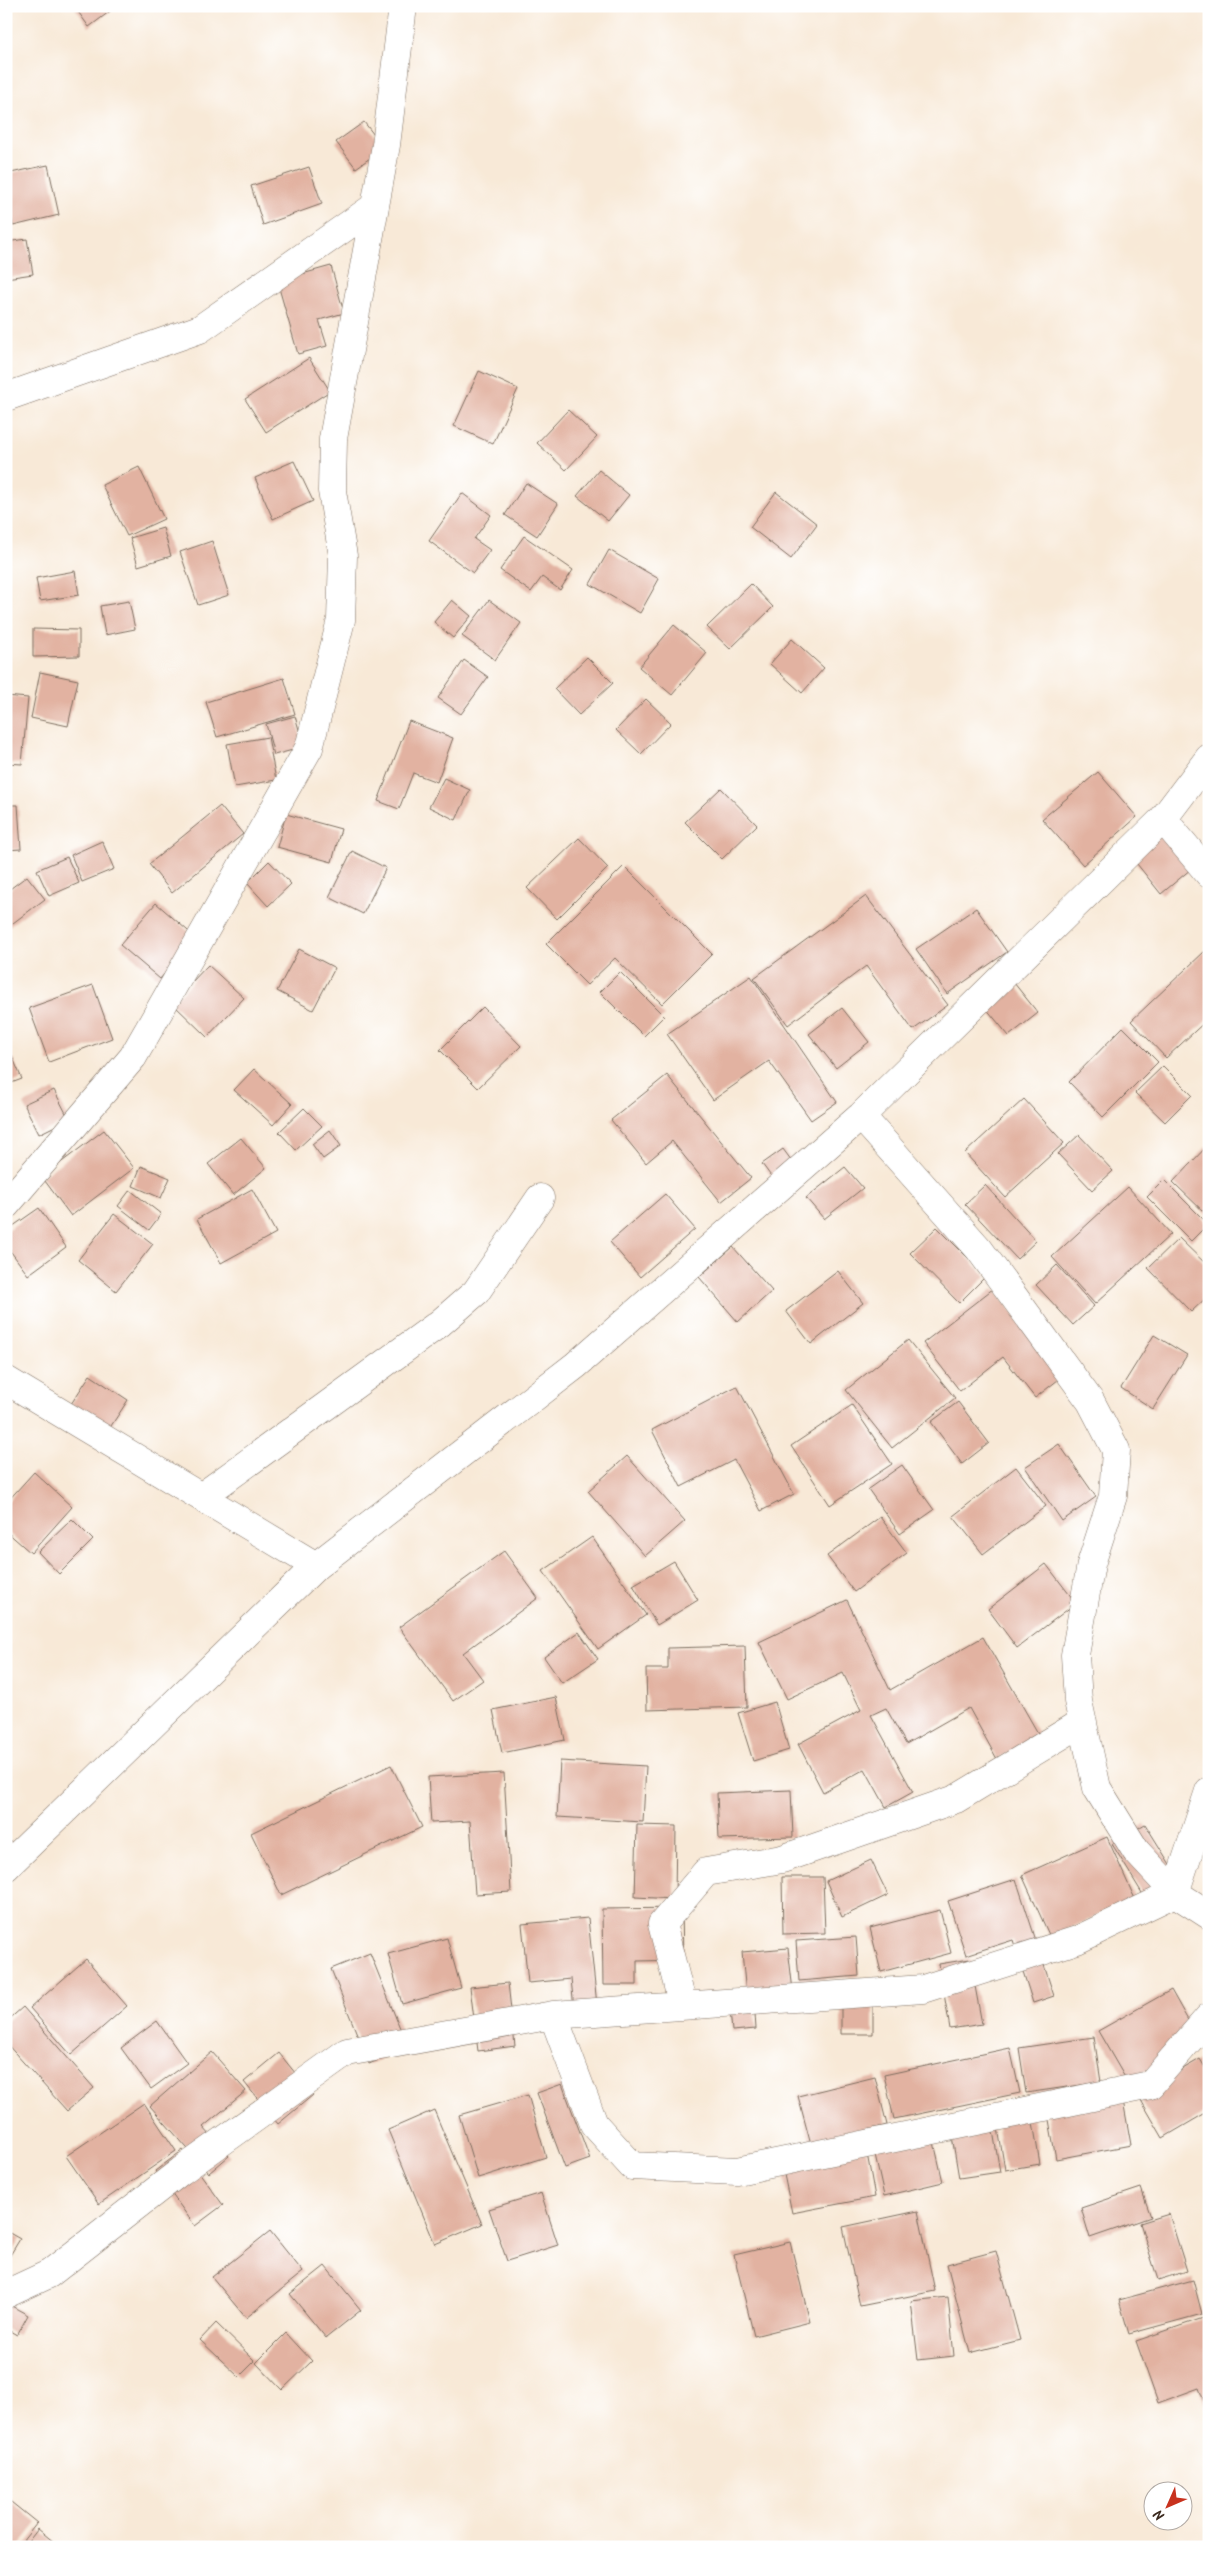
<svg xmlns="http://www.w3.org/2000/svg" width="1215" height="2553" font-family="Kalam,sans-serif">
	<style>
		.building { fill: #e2b2a1 }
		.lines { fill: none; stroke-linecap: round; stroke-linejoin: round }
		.minor-casing { stroke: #7d6d5f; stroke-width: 29 }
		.minor { stroke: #fff; stroke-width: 28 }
	</style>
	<rect width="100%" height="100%" fill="#fff"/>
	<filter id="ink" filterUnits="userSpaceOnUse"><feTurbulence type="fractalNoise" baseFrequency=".02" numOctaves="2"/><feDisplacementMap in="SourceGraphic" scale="10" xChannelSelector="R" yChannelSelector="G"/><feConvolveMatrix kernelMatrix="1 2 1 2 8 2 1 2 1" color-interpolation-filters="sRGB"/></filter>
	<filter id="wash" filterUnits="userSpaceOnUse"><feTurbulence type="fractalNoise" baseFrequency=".0096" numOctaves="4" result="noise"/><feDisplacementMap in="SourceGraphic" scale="20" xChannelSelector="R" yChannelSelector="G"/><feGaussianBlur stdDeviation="1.12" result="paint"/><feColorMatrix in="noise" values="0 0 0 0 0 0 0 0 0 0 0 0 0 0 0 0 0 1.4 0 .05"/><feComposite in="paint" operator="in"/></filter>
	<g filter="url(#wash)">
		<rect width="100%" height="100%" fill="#f8e9d7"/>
		<g id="blocks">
			<path class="building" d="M74,6H117L89,27Z
				M364,122L384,148L356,168L336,142Z
				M48,165L59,215L13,226L6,196V174Z
				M309,167L322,204L263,225L251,186Z
				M27,239L33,274L6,278V242Z
				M331,266L344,313L319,320L327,346L298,354L277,281Z
				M309,358L330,391L266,432L245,399Z
				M479,371L518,389L493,444L454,426Z
				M568,410L597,437L566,470L537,443Z
				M294,461L313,501L273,519L255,478Z
				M139,467L164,519L127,536L102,485Z
				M599,470L629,495L608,521L577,496Z
				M526,483L558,504L537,536L505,515Z
				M776,492L817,524L791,559L750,527Z
				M462,493L491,515L474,539L490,550L473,573L429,541Z
				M163,528L171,556L138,566L130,538Z
				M524,536L573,570L560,590L542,577L531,592L500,570Z
				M212,541L229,595L198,605L180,552Z
				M609,550L659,579L640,613L590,584Z
				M75,571L79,595L40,601L36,578Z
				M751,584L773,607L730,649L707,627Z
				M452,600L471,616L453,638L434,622Z
				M489,600L521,623L495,660L462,636Z
				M129,601L135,629L105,635L100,606Z
				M674,625L707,653L672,695L639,667Z
				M33,629L79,630V656L33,657Z
				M792,639L824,668L802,693L770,664Z
				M587,657L613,683L579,715L554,689Z
				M464,660L488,677L461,714L438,698Z
				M40,672L78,680L68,726L31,718Z
				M284,678L295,714L217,737L206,702Z
				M6,696L28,698L22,764L6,763Z
				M646,699L671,723L641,754L616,730Z
				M295,716L304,747L274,755L266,724Z
				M409,721L453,738L437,782L413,773L399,809L378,801Z
				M268,737L276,780L235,787L227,744Z
				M1098,772L1137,817L1083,865L1042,819Z
				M444,778L470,790L456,820L429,807Z
				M721,788L757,825L722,859L685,822Z
				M6,805H18L21,849L6,850Z
				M220,806L243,834L172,893L149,864Z
				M286,814L341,829L332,862L277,847Z
				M1171,820L1203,859L1161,894L1129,854Z
				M579,838L608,868L557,919L527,888Z
				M102,841L114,869L82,882L71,855Z
				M352,851L386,868L363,914L329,897Z
				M67,857L79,883L49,896L37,870Z
				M269,861L291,884L268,906L247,883Z
				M624,866L712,954L662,1004L615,958L587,985L546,944Z
				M27,876L45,899L9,926L6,922V892Z
				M866,896L948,1005L913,1030L866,966L788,1025L754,978Z
				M156,903L195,937L160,979L120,945Z
				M976,908L1007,952L947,994L916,949Z
				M299,949L335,968L313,1010L277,991Z
				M1205,951L1209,955V1018L1166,1058L1131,1021Z
				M208,965L244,998L207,1037L172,1003Z
				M620,972L664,1016L644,1036L600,992Z
				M751,976L837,1102L811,1120L769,1061L713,1100L667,1034Z
				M1014,983L1038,1013L1009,1036L985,1007Z
				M93,985L112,1038L49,1062L29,1008Z
				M483,1007L521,1046L478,1088L440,1050Z
				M842,1008L869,1042L836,1068L809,1034Z
				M1123,1027L1158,1062L1103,1117L1069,1082Z
				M6,1042L22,1079L6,1085Z
				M1163,1066L1192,1095L1165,1122L1135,1093Z
				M254,1069L292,1104L273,1125L234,1090Z
				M667,1075L751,1178L721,1202L672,1141L646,1163L611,1120Z
				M54,1090L69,1119L39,1134L24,1104Z
				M1024,1099L1064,1143L1005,1197L965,1153Z
				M304,1108L322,1126L296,1150L279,1132Z
				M104,1130L134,1168L71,1216L42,1177Z
				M330,1130L341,1146L323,1159L312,1144Z
				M1079,1135L1113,1171L1092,1190L1058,1154Z
				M241,1138L266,1168L233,1195L208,1164Z
				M1209,1144V1217L1173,1182Z
				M783,1149L797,1168L776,1183L762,1164Z
				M141,1166L170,1178L161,1198L133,1186Z
				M845,1167L863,1188L824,1219L806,1198Z
				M1164,1180L1208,1224L1191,1241L1147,1197Z
				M985,1185L1036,1241L1017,1259L965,1204Z
				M1128,1187L1171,1234L1095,1304L1052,1257Z
				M252,1189L276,1233L221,1263L197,1219Z
				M130,1190L161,1214L149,1230L118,1206Z
				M665,1194L695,1229L640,1277L610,1242Z
				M39,1208L66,1247L28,1275L6,1245V1231Z
				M114,1214L153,1244L116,1291L78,1260Z
				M937,1227L986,1276L959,1303L910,1253Z
				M1179,1238L1209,1267V1295L1191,1312L1148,1268Z
				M733,1247L772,1291L738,1322L699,1277Z
				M1057,1265L1094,1306L1073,1325L1036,1285Z
				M838,1271L863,1303L811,1344L786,1311Z
				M994,1288L1063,1376L1035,1398L1003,1357L960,1391L923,1343Z
				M1154,1335L1187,1355L1153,1409L1121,1388Z
				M908,1340L955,1398L892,1448L846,1390Z
				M90,1375L128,1400L109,1429L71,1404Z
				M737,1386L794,1494L761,1511L734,1460L681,1487L652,1430Z
				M958,1402L989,1443L962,1464L931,1422Z
				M852,1405L892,1464L830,1505L791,1446Z
				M1059,1444L1096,1497L1062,1521L1025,1467Z
				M627,1456L685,1521L645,1556L588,1491Z
				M902,1465L934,1510L900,1534L868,1489Z
				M1016,1467L1046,1506L983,1554L953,1516Z
				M34,1472L72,1507L31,1553L6,1531V1503Z
				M880,1517L907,1553L854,1592L827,1556Z
				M72,1519L93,1540L59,1574L38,1552Z
				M592,1537L646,1615L598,1649L543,1571Z
				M504,1551L538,1598L463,1653L483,1680L453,1701L399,1627Z
				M674,1561L698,1600L657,1625L633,1585Z
				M1046,1564L1076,1603L1017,1648L988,1609Z
				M847,1600L890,1690L983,1637L1039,1735L997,1759L969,1708L906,1744L886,1708L871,1715L913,1792L886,1807L865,1769L823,1792L798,1744L861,1710L843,1673L787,1699L759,1642Z
				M579,1632L598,1659L562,1683L544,1657Z
				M745,1646L747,1707L647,1710L646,1669H668V1648Z
				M556,1697L565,1740L502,1753L493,1710Z
				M775,1702L789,1750L753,1761L738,1713Z
				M560,1761L646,1766L643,1822L557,1817Z
				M391,1765L422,1827L281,1895L251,1833Z
				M504,1773L511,1892L475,1894L470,1821L431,1823L428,1777Z
				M791,1790L793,1837L719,1839L717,1793Z
				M1145,1824L1186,1890L1153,1911L1112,1844Z
				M637,1825L676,1826L675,1899L635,1897Z
				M1107,1837L1135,1899L1050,1937L1022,1875Z
				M871,1860L888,1895L842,1917L826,1881Z
				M782,1877H823L825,1933L783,1934Z
				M1016,1879L1054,1996L1033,2003L1013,1940L966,1955L948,1901Z
				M682,1908L683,1960L637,1961V1985H603L602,1909Z
				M940,1910L951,1953L881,1972L870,1928Z
				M588,1918L598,2015L575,2017L571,1979L528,1983L522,1924Z
				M856,1937L859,1976L799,1981L796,1941Z
				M447,1938L461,1988L402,2004L388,1954Z
				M788,1948L793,1991L746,1995L742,1952Z
				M370,1953L408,2048L369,2064L331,1969Z
				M86,1959L127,2006L71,2055L30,2008Z
				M970,1959L982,2024L950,2029L939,1964Z
				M508,1983L515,2046L478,2051L470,1987Z
				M841,1988L873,1989V2034H841Z
				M1171,1990L1199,2040L1127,2081L1098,2031Z
				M754,1998L756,2029L732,2031L729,2000Z
				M23,2007L94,2088L67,2111L6,2043V2022Z
				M157,2021L187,2063L151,2089L121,2048Z
				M1094,2037L1101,2082L1026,2093L1019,2048Z
				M1010,2048L1020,2093L894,2119L884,2075Z
				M212,2052L246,2091L203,2127L229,2156L209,2173L150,2106Z
				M279,2053L313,2095L278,2124L244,2082Z
				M1200,2059L1209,2074V2111L1163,2138L1138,2095Z
				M875,2077L887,2125L811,2145L798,2096Z
				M562,2084L590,2159L565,2168L537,2093Z
				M1121,2089L1131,2145L1056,2159L1046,2103Z
				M528,2095L546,2157L478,2178L459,2115Z
				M1029,2098L1040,2164L1005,2170L994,2104Z
				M144,2103L176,2151L99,2204L66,2156Z
				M434,2110L482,2224L435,2244L388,2130Z
				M991,2119L1000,2172L959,2178L950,2125Z
				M929,2120L943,2182L884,2196L870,2133Z
				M866,2148L875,2197L792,2213L782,2165Z
				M183,2150L223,2205L195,2226L155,2171Z
				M1141,2188L1151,2217L1090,2238L1081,2208Z
				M541,2193L558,2245L507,2261L489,2209Z
				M918,2211L935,2291L860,2306L843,2227Z
				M1169,2214L1187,2271L1158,2280L1140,2223Z
				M6,2231L20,2239L6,2262Z
				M270,2231L303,2272L246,2318L212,2277Z
				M790,2242L810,2322L754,2336L734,2255Z
				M996,2251L1020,2340L970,2353L947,2264Z
				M325,2266L361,2310L326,2338L290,2294Z
				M1193,2280L1202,2314L1129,2334L1119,2300Z
				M948,2297L954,2356L918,2360L911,2301Z
				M6,2303L28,2315L17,2335L6,2329Z
				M1209,2316V2415L1199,2388L1158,2403L1136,2341Z
				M216,2323L255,2361L239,2377L200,2340Z
				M286,2333L312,2361L282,2390L256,2363Z
				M6,2498L37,2523L18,2547H6Z
				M38,2529L60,2547H24Z"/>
		</g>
	</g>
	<g filter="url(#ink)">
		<use href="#blocks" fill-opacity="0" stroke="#7d6d5f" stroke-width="1"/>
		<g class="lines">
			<defs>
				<path id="minor" d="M6,397L200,329L374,207
					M1163,819L1209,874
					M861,1116L979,1249L1091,1402L1116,1450L1113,1496L1091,1564L1075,1655L1078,1701L1097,1788L1136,1851L1175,1893L1209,1915
					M6,1205L133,1057L309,748L341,620L343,556L332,491L333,439L386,145L403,6
					M6,1380L316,1566
					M201,1497L440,1323L476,1292L540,1198
					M6,1867L316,1566L576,1365L861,1116L1163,819L1209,758
					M683,2006L662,1924L706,1872L782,1859L956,1799L1083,1722
					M553,2015L594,2124L632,2166L737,2171L1150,2085L1209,2017
					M6,2294L49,2274L181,2171L347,2052L553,2015L923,1989L1077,1940L1175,1893L1209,1791"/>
			</defs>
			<use href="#minor" class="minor-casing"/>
			<use href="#minor" class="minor"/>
		</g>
	</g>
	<rect width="1215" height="2553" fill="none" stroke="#fff" stroke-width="25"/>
	<g transform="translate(1168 2506) rotate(225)"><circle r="24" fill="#ffffff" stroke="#b1aaa5"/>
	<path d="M0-4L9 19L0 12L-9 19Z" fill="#c8321e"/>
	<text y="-8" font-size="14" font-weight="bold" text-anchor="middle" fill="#3b2a1e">N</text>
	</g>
</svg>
